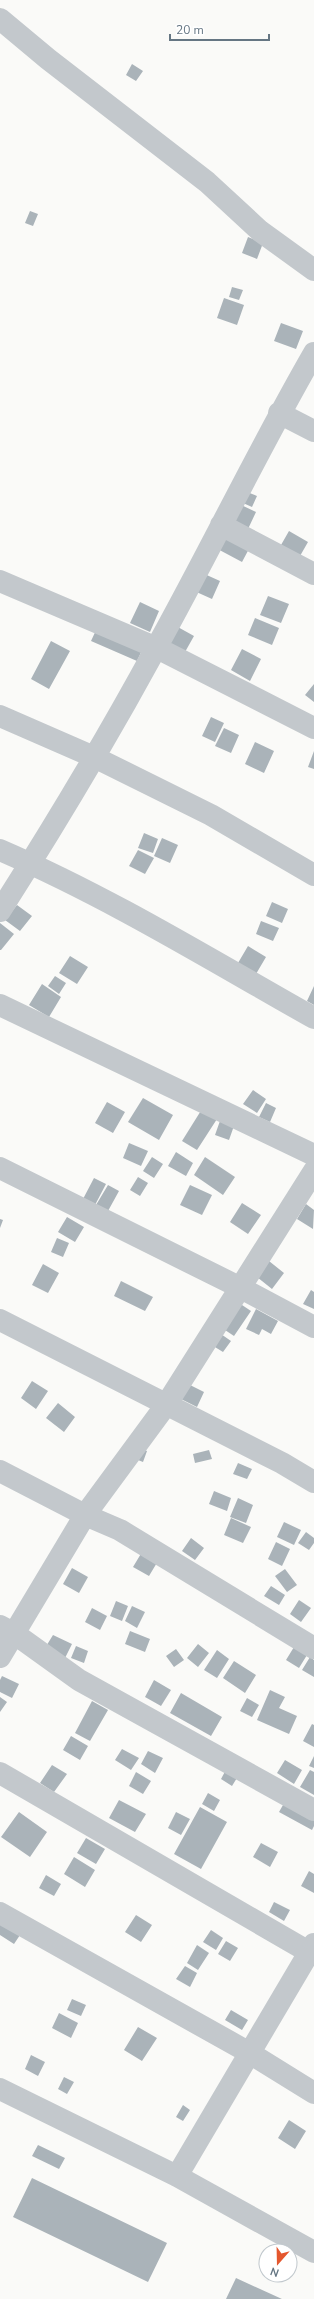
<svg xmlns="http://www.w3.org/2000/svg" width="314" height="2299" font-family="'Nunito Sans',sans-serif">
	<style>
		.building { fill: #aab3b9 }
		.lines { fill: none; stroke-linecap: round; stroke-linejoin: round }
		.street { stroke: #c3c8cc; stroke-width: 22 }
	</style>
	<rect width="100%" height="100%" fill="#fafaf8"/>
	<path class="building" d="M132,64L143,71L136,81L126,75Z
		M30,211L38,214L33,226L25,223Z
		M248,237L263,243L257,259L242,253Z
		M232,287L243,290L239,300L229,297Z
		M224,298L244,305L237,325L217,318Z
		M281,323L303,331L296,349L274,341Z
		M247,492L257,496L252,507L243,503Z
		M237,503L256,512L248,529L229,520Z
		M220,531L250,547L242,562L212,546Z
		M289,531L308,542L300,556L281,545Z
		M200,572L220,581L212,599L192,590Z
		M268,596L289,604L281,623L260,615Z
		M140,602L159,611L150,632L130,623Z
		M255,618L279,628L272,645L248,635Z
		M98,626L144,646L137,661L91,641Z
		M176,626L194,636L185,652L167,642Z
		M51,641L70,651L49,689L31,679Z
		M242,649L261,659L250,681L231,670Z
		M314,684V702L305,695Z
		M211,717L224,723L215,742L202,736Z
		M224,728L239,735L231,753L215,746Z
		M255,742L274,751L264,773L245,764Z
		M314,751V769L308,767Z
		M144,833L158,839L153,853L138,848Z
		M162,838L178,845L170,863L154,856Z
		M138,850L154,858L145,874L129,866Z
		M272,902L288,909L282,923L266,916Z
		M17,905L32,916L20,931L5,920Z
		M261,921L279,928L273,941L256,934Z
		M0,923L14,934L1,950H0Z
		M248,946L266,957L256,974L238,963Z
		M70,956L88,967L77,984L59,973Z
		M55,976L66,983L59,994L48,986Z
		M42,984L61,997L49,1017L29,1005Z
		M314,986V1005L307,1001Z
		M253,1090L266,1099L257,1113L243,1104Z
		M143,1098L173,1115L159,1140L128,1122Z
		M107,1102L125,1112L113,1133L95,1123Z
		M266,1103L276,1108L270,1122L259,1117Z
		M202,1109L217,1119L197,1150L182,1141Z
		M221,1118L235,1123L229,1140L215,1135Z
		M129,1143L148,1151L141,1166L123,1158Z
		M176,1152L193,1163L186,1176L168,1166Z
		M152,1157L163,1164L154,1178L143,1171Z
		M205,1157L235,1177L223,1195L194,1175Z
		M138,1177L148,1183L140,1196L130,1190Z
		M94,1178L106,1184L95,1205L83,1199Z
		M108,1185L119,1191L108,1211L96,1205Z
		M190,1185L212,1195L202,1215L180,1205Z
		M242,1203L261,1215L248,1234L230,1222Z
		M306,1204L314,1210L313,1229L297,1219Z
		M67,1217L84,1227L75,1242L58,1232Z
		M0,1219L3,1220L0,1228Z
		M57,1238L69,1243L63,1257L51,1252Z
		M269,1261L284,1273L272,1289L257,1277Z
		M43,1264L59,1273L48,1293L32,1285Z
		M121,1281L153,1297L145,1311L114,1296Z
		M311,1290L314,1292V1309L303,1304Z
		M239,1303L251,1311L234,1336L222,1328Z
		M256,1309L278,1321L271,1334L262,1329L259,1335L246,1329Z
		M218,1332L231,1341L223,1352L210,1344Z
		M32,1381L48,1391L36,1409L21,1398Z
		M188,1384L204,1392L197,1407L181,1399Z
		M58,1403L75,1417L64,1432L46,1418Z
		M136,1447L147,1451L143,1462L133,1458Z
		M209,1450L212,1459L195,1463L193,1454Z
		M238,1463L252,1469L247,1479L233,1474Z
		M214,1491L231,1498L227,1511L209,1504Z
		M238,1498L253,1505L246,1523L230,1517Z
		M231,1518L251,1527L243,1543L224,1535Z
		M284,1522L301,1530L294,1545L277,1537Z
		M306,1532L314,1538V1543L309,1550L298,1543Z
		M191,1538L204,1548L195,1560L182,1551Z
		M276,1542L290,1549L282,1566L268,1559Z
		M142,1552L158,1561L149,1576L133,1567Z
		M72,1568L88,1577L79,1593L63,1584Z
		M285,1569L297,1585L287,1592L275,1576Z
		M271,1586L285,1595L279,1605L264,1596Z
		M299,1600L311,1608L301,1622L290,1614Z
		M116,1601L128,1606L122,1621L110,1616Z
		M132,1606L145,1612L137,1628L125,1621Z
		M92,1608L107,1616L100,1630L85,1622Z
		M130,1631L150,1639L145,1652L125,1644Z
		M53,1635L72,1644L65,1658L45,1648Z
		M198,1644L209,1653L198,1667L187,1658Z
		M76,1646L88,1651L84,1663L71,1658Z
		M294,1647L307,1655L299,1668L286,1660Z
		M176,1649L184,1660L174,1667L166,1656Z
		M217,1650L229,1659L217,1678L204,1670Z
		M310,1657L314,1660V1677L302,1670Z
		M234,1661L256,1675L245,1693L223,1678Z
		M2,1676L19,1684L12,1698L0,1692V1680Z
		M154,1680L171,1690L161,1706L145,1697Z
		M270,1690L285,1697L279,1708L297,1716L289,1734L257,1720Z
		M181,1693L222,1717L211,1736L170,1713Z
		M0,1697L7,1702L0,1712Z
		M247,1698L259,1705L252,1717L240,1711Z
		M92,1701L108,1710L90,1741L75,1733Z
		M312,1724L314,1725V1747L303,1741Z
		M71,1736L88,1746L80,1760L63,1750Z
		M122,1749L139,1758L131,1770L115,1760Z
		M148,1751L163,1758L155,1773L141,1764Z
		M314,1756V1768L309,1766Z
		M285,1760L302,1770L294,1784L277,1773Z
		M52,1765L67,1774L54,1792L40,1783Z
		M228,1766L240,1773L232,1786L221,1779Z
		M310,1770L314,1772V1795L300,1787Z
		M136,1772L151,1781L143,1794L129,1786Z
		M208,1793L220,1800L214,1811L202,1804Z
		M287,1798L314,1814V1826L312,1830L279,1812Z
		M119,1800L146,1814L135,1832L109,1818Z
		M200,1807L227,1822L201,1869L174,1854Z
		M19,1812L47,1832L30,1857L1,1837Z
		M176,1812L190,1819L181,1835L168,1828Z
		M86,1838L105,1849L96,1864L77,1853Z
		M261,1843L278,1852L270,1867L253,1857Z
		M74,1857L95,1870L85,1887L64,1874Z
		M309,1871L314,1874V1893L301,1886Z
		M46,1875L61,1884L54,1896L39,1888Z
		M274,1902L290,1910L284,1921L269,1912Z
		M136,1915L152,1925L141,1942L125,1932Z
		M0,1919L22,1932L14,1944L0,1935Z
		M211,1930L223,1938L216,1950L203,1942Z
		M226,1941L238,1948L230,1961L218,1954Z
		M197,1945L209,1953L198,1970L187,1963Z
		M185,1966L197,1973L190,1987L176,1979Z
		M72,1999L86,2005L81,2016L67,2010Z
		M231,2010L248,2020L242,2030L225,2020Z
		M59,2013L78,2023L71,2038L52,2028Z
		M138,2027L157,2038L142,2061L124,2050Z
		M31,2055L45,2062L38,2076L25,2069Z
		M64,2077L74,2082L67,2094L58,2089Z
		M183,2105L190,2110L183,2121L176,2117Z
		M289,2120L306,2131L295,2149L278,2138Z
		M38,2145L65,2158L59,2169L32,2156Z
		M32,2178L167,2243L148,2282L13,2217Z
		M236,2278L282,2299H226Z"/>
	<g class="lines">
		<path class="street" d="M0,19L48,59L207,182L260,231L314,270
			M279,413L314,431
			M221,525L314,574
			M0,581L157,648L314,728
			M0,716L94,757L211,815L314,875
			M0,850C109,897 211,960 314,1018
			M0,911C55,825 107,738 156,648C210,551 258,450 314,353
			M0,1005L314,1155
			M0,1168L241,1288L314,1327
			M0,1320L282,1463L314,1482
			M0,1471L85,1515L120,1530L314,1648
			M0,1626L15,1634L79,1680L314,1810
			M0,1657L85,1515L166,1405L314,1171
			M0,1773L314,1955
			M0,1913L248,2052L314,2093
			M0,2089L177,2176L314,2252
			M177,2176L314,1944"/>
	</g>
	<g transform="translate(278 2263) rotate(200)"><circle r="19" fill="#ffffff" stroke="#c1c8cd"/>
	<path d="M0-3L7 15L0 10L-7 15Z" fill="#e4572e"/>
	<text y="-6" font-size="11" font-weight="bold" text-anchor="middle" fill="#657683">N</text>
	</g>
	<path d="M170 34v6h99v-6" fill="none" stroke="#657683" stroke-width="2"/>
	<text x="176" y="34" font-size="12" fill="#657683" stroke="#ffffff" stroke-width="3" paint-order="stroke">20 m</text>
</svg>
